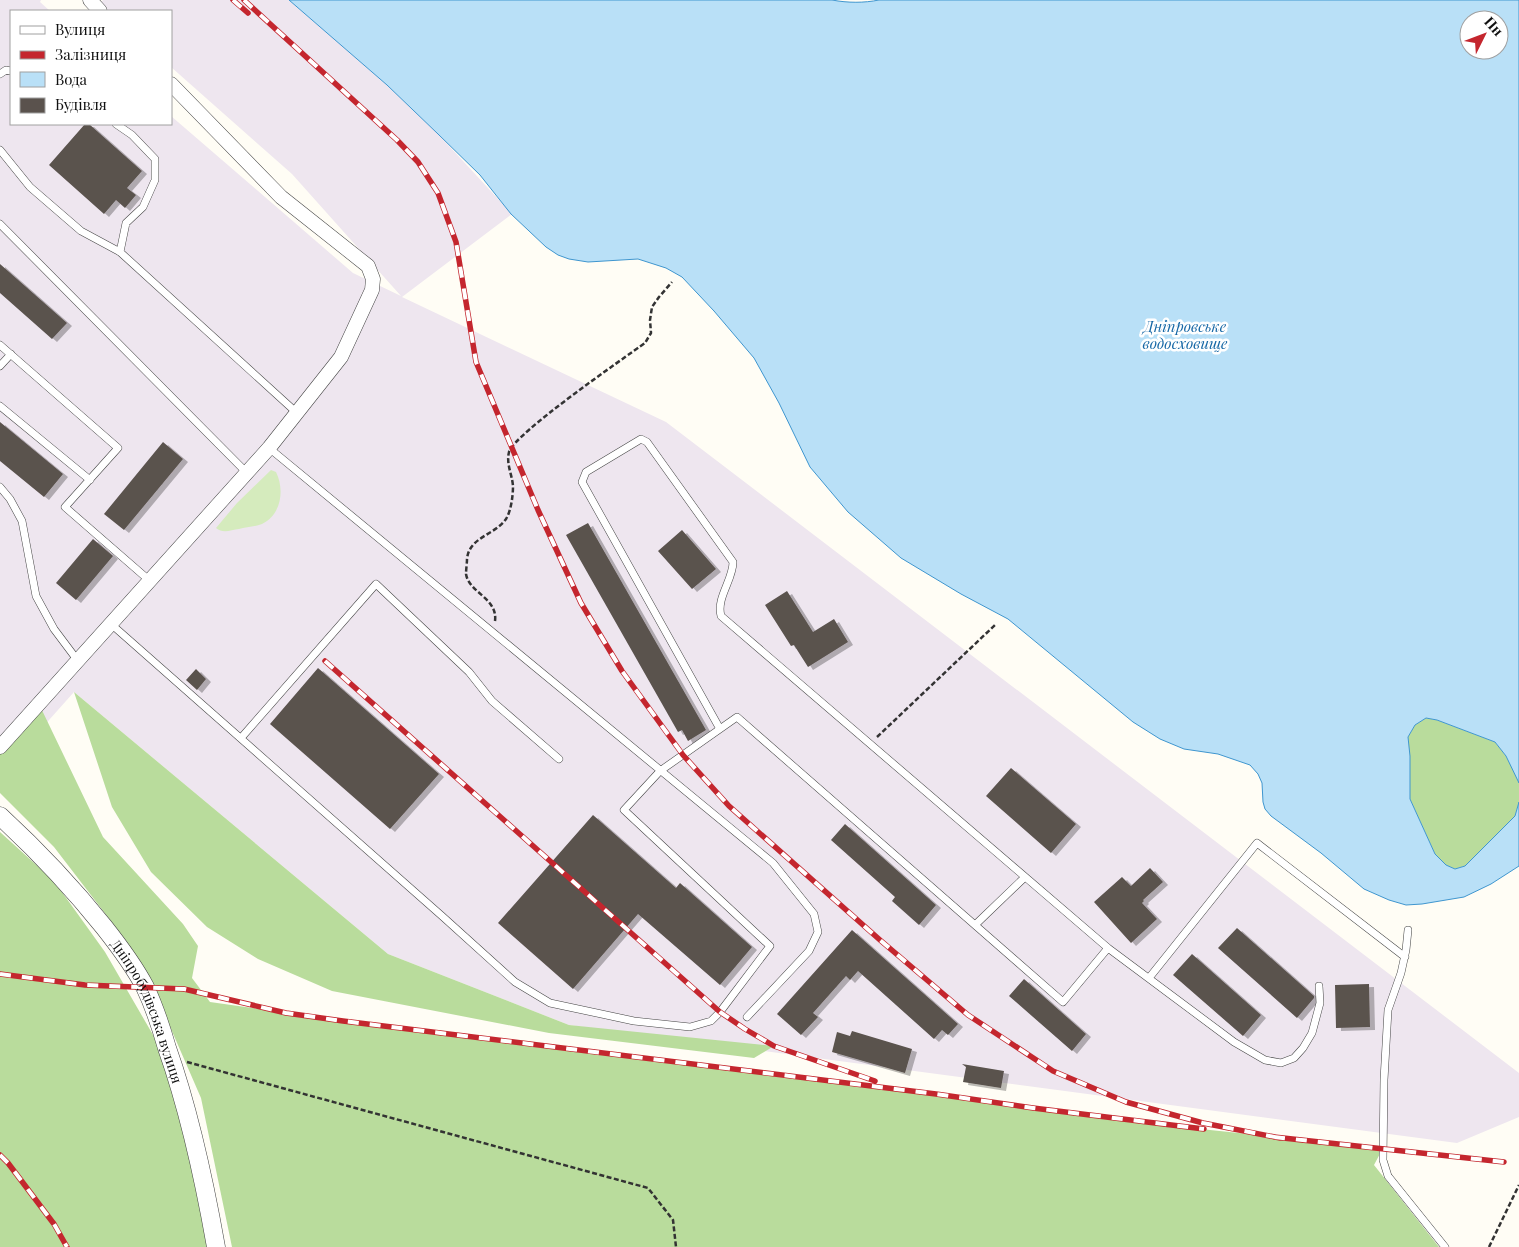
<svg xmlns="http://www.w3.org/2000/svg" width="1519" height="1247" font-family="'Playfair Display',serif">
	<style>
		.industrial { fill: #eee6ef }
		.green { fill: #d5ebbd }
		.forest { fill: #b9dc9c }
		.water { fill: #b9e0f7; stroke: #3f96cf; fill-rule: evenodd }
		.building { fill: #5a524d; filter: url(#shadow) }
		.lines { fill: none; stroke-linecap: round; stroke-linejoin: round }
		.service-casing { stroke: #444; stroke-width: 8 }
		.minor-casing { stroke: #444; stroke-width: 15 }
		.tertiary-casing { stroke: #444; stroke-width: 19 }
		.path { stroke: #333; stroke-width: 2.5; stroke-dasharray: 5 2.5; stroke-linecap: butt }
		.service { stroke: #fff; stroke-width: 7 }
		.minor { stroke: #fff; stroke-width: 14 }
		.tertiary { stroke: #fff; stroke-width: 18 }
		.rail-casing { stroke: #c4262e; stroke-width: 5.5 }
		.rail { stroke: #fff; stroke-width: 4; stroke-dasharray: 11; stroke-linecap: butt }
		.labels { text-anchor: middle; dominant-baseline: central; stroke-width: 5; stroke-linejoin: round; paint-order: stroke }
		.street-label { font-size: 14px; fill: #111; stroke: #fff }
		.water-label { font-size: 15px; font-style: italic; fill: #1768a6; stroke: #fff }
	</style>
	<defs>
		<filter id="shadow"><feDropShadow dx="5" dy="3" stdDeviation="0" flood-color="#0004"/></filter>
	</defs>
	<rect width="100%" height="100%" fill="#fffdf5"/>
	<path class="industrial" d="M0,0H41L40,2L50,11H11V124H171V116L353,273L401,296L292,174L171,67V11H109L100,3L103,0H289L387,85L438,134L512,214L402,297L666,422L1519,1073V1117L1457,1143L569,1025L388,954L74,692L0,775Z"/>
	<path class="green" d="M271,470L276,472C285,490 281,515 262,524C255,527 246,527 239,529C231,530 223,534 216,528L237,503Z"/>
	<path class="forest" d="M74,692L388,954L569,1025L774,1046L754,1058L549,1033L332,991L258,959L207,927L151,872L112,807Z
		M39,704L103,837L183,924L198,946L192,978L210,1002L343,1021L479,1037L1210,1130L1383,1148L1374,1165L1439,1247H232L201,1098L158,999L127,942L54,847L0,793V747Z
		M1426,718L1437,720L1495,742L1506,756L1519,780V802L1515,816L1465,866L1455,869L1446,865L1435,854L1410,799L1408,737L1415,725Z
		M0,832L54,881L105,952L167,1059L199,1192L209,1247H0Z"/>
	<path class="water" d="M289,0H832C848,3 864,3 879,0H1519V783L1506,756L1495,742L1437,720L1426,718L1415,725L1408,737L1410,756V799L1435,854L1446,865L1455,869L1465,866L1515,816L1519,802V866L1491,884L1464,897L1422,904L1406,905L1389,900L1364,889L1321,853L1271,816L1265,809L1263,802L1262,783L1258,774L1250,765L1218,754L1184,749L1160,739L1133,722L1008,619L961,594L901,558L848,512L810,467L779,403L754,358L714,311L682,277L666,268L638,259L588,262L569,259L558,255L546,247L511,214L480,175L438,134L387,85ZM1469,20H1499V50H1469Z"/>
	<path class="building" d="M85,124H89L142,171L127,188L136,195L125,208L116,200L104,214L49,165Z
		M0,264L67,323L52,339L0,293Z
		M0,422L63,474L44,497L0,461Z
		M163,442L183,459L124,530L104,514Z
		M588,523L706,730L688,741L682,730L678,732L566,535Z
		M682,530L716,569L692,589L658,551Z
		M93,539L113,556L76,600L56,583Z
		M787,591L813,632L834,619L848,642L808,667L794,645L791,646L765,605Z
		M318,668L439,774L390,829L270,724Z
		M196,669L206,679L197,690L186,680Z
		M1011,768L1076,824L1051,853L986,796Z
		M593,815L676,888L680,883L752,947L720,985L638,914L573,989L498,923Z
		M845,824L936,905L919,925L892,901L895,897L831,840Z
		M1150,868L1163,882L1143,900L1144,901L1142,903L1157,919L1131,943L1094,902L1122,877L1131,886Z
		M1237,928L1314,996V998L1297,1018L1218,948Z
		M852,930L958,1024L948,1035L942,1030L934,1039L858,971L850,980L846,976L813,1013L818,1017L801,1035L777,1014Z
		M1192,954L1261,1015L1243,1036L1173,975Z
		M1024,979L1086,1034L1072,1051L1009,996Z
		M1369,984L1370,1027L1336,1028L1335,985Z
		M852,1031L912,1049L905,1073L832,1052L837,1032L850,1036Z
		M962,1064L1004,1071L1001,1088L963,1082L966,1067Z"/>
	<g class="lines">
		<defs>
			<path id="service" d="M0,74L6,70L11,71
				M116,124L132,135L155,159V180L143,207L126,223L120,252
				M0,150L30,187L81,231L120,252L297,413
				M0,224L247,473
				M0,345L118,448L65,507L150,581
				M0,366L11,354
				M0,406L90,480
				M269,448L773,863L814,914L818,932L809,951L747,1017
				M0,487L10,499L22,521L36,596L54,629L78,661
				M111,624L442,916L515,982L550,1003L634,1021L690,1027L711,1021L720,1012L770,946L624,810L660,771L737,717L1063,1002L1108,948L1234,1042L1265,1060L1281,1063L1294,1058L1303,1048L1312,1033L1320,1003L1319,986
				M720,729L582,482L586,472L641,439L647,442L733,562C733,580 716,598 721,616L1108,948
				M241,738L376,584L469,672L492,701L559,759
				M975,925L1025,877
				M1408,930L1406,950L1401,973L1388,1010L1384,1080L1383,1160L1388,1176L1445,1247
				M1149,978L1257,843L1405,957"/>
			<path id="minor" d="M90,0L100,11
				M0,747L269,448L341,357L372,290L373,279L368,266L281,197L171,84"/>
			<g id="tertiary">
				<path id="s1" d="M0,816C38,851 72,887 104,927C119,946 134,966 145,987C154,1006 161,1027 167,1048C190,1113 204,1179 216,1247"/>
			</g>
		</defs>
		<use href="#service" class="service-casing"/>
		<use href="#minor" class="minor-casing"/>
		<use href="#tertiary" class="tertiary-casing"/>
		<path class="path" d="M495,621C498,598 469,593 466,574C466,570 467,563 467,559C469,537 495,535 506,519C511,511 513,496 513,486C512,474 506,464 509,452C514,434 624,358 645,343L651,333L650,320L652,307L659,297L672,282
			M877,737L995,625
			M187,1062L648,1188L673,1220L676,1247
			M1489,1247L1519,1185"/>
		<use href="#service" class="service"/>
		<use href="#minor" class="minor"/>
		<use href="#tertiary" class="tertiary"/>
		<defs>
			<path id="rail" d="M233,0L248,13
				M244,0L397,140L418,162L438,193L456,242L476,362L538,510L581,603L622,671L683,755L729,806L880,940L968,1015L1053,1071L1126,1102L1203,1123L1280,1138
				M325,661L720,1012L745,1029L774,1046L875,1081
				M0,974L85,985L184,989L286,1013L343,1021L936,1094L1033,1108L1204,1129
				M1274,1137L1504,1162
				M0,1155L8,1163L54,1224L67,1247"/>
		</defs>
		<use href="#rail" class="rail-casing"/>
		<use href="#rail" class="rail"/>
	</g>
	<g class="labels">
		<g class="street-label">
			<text stroke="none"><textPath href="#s1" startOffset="248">Дніпробудівська вулиця</textPath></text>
		</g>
		<g class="water-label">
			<text x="1185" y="326">Дніпровське<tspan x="1185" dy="17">водосховище</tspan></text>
		</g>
	</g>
	<rect x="10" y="10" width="162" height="115" fill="#ffffff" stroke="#a0a0a0"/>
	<rect x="20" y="26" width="25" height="8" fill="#ffffff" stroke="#a0a0a0"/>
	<text x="55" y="35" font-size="15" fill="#111111">Вулиця</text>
	<rect x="20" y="51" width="25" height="8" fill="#c4262e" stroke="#a0a0a0"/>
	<text x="55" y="60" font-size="15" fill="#111111">Залізниця</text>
	<rect x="20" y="72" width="25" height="15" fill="#b9e0f7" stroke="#a0a0a0"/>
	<text x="55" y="85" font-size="15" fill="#111111">Вода</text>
	<rect x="20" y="98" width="25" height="15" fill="#5a524d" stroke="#a0a0a0"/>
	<text x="55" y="110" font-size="15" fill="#111111">Будівля</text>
	<g transform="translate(1484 35) rotate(48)"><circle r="24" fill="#ffffff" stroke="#a0a0a0"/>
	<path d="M0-4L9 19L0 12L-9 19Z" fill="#c4262e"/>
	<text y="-8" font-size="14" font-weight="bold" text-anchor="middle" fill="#111111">Пн</text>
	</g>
</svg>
